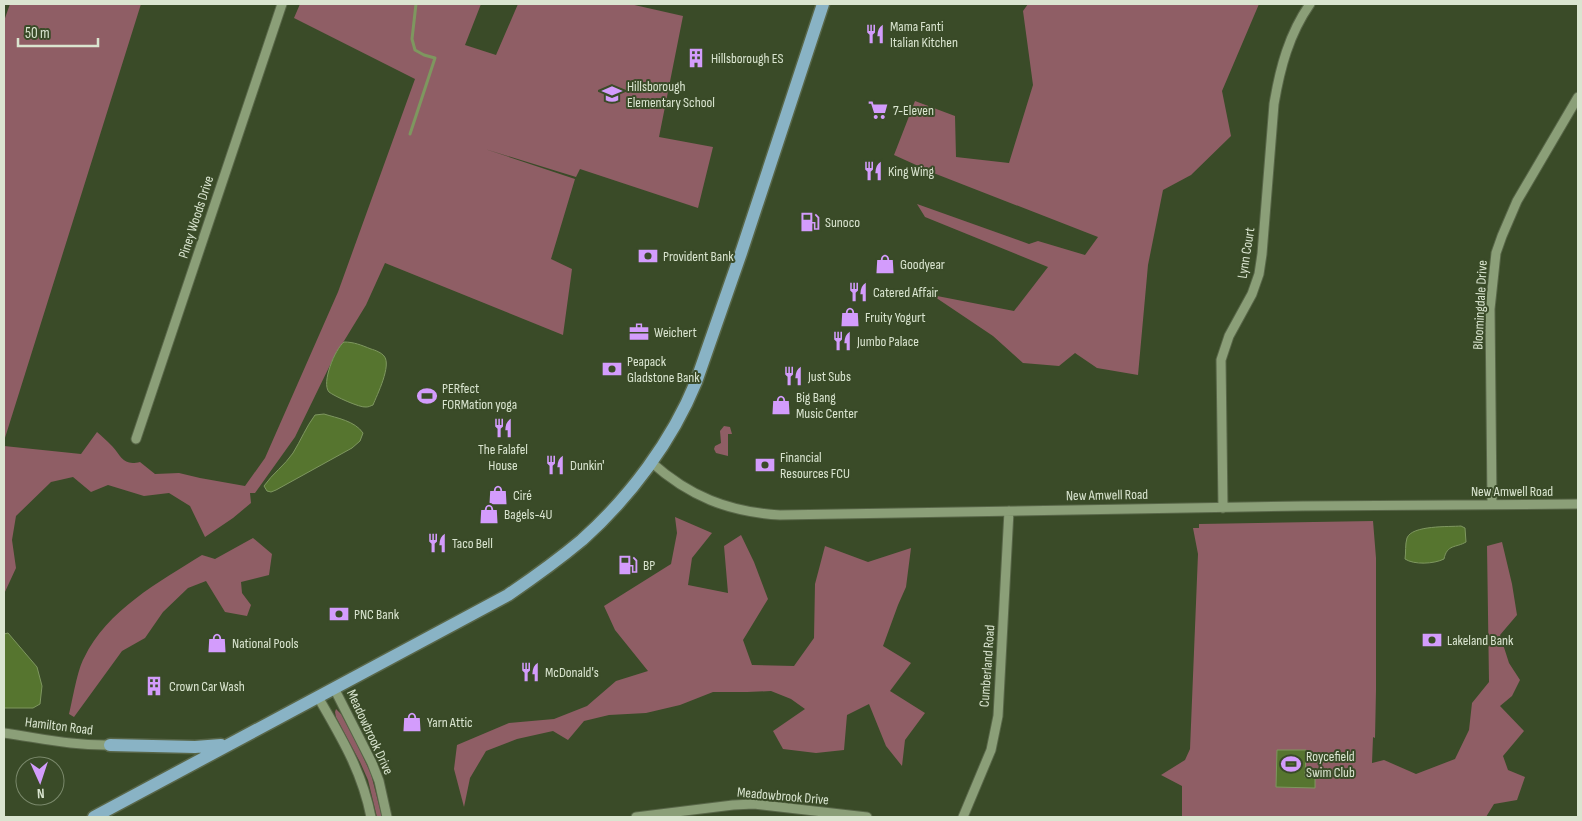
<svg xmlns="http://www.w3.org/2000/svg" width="1582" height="821" font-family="'Sofia Sans Condensed',sans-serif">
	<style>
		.green { fill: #8f5e65 }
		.water { fill: #56752f; stroke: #7e975f }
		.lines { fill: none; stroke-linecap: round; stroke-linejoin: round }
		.stream { stroke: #7e975f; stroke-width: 3 }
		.minor-casing { stroke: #586648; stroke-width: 11 }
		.major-casing { stroke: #586648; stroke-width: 15 }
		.minor { stroke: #8b9f78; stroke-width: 9 }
		.major { stroke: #89b3c5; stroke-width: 12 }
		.labels { text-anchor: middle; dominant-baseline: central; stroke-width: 4; stroke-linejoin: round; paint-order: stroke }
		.poi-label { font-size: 14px; fill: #dae5d0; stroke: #3a4b28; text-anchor: start }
		.street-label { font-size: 14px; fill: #dae5d0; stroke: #3a4b28 }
	</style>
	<rect width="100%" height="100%" fill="#3a4b28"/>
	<path class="green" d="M10,4H141L4,441V21Z
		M300,4H481L465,45L496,55L518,4H630L683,16L659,137L713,147L698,208L580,169L576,177L485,149L575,179L551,259L572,269L563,335L385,263L366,305L333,359L295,437L255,493H250L251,503L233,518L205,537L190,506L169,493L144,496L108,485L91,492L73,477L51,482L16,516L12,540L16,568L4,594V446L81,454L97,432C102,436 107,441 112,446C122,457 123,466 140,462L155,474L179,473L200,478L245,486L265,458L338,292L415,79L294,18Z
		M1028,4H1259L1222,91L1231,136L1191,175L1163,190L1148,265L1138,375L1097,368L1075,353L1059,366L1023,363L993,336L932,295L1014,311L1048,267L925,217L917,204L1029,244L1038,241L1085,255L1098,237L936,174L894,155L915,101L955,116L956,157L1009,163L1033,85L1023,11Z
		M724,426L730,427L732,434H728V456L716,453L714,449L715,446L721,443L720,431Z
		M675,517L712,533L692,558L688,585L728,593L724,546L741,535L754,562L768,599L743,640L752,665L794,666L814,638L815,584L825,546L868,562L911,548L906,587L898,605L883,646L911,663L890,691L925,713L905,740L902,766L886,746L869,704L847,715L844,750L816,753L783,749L773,731L805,709L791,699L771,691L747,692H713L680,705L646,713L609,715L584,721L568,740L553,731L517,739L486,751L470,778L464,807L454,769L457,745L509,723L554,719L587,706L616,681L648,671L615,630L604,606L671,564L677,533Z
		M1373,521L1376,558V690L1375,738L1373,737L1372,763L1384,760L1416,774L1455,759L1469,730L1472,703L1489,682L1487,546L1502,542L1512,584L1517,615L1500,635L1509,663L1520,680L1512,696L1500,706L1524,731L1503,756L1508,770L1525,777L1517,800L1494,804L1486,817H1182V786L1161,775L1185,760L1190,749L1198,554L1193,528H1199V524Z
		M253,538L272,554L269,575L241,582L242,593L251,605L247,616L225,612L206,581L188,588L163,612L145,638L122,651L74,717L69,714C73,698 77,671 84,658C107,610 159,582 202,555L215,559Z
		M336,709L341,714L357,744L371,774L382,817H377L368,780L360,762L336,717L335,712Z"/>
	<path class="water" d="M344,342C354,342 361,345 371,349C375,350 382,353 384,356C392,365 377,395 373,405C370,406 369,407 366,407C360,408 334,396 329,392C321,383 335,349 344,342Z
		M324,414C337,418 355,421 363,433L360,441L352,448L276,490L271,492L267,491L264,486C272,474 285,465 293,453C301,440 306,427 315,415Z
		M1461,526L1465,528L1466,542C1456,548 1447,544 1444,559C1434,564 1414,565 1405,559C1406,553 1405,544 1407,538C1412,525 1449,527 1461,526Z
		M8,633L37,667L42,686L40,704L33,708H4V634Z
		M1277,750H1306L1305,777H1315V788L1276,787Z"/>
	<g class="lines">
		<path class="stream" d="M410,134L435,58L424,55L415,50L412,39L416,4"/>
		<defs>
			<path id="minor" d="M136,439L282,4
				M651,462C689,496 728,512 780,515L1303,506L1578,504
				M1492,504L1490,309L1496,253L1502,236L1517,201L1578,97
				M1223,508L1221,360L1229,336L1252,294L1259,274L1262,254L1274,104C1280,68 1289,34 1310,4
				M334,688L372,763L379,781L387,817
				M318,697C341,737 362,771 371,817
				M4,733C40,738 74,746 110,745
				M636,817L733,805L754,804L867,817
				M963,817L991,750L998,716L1009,511"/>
			<path id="major" d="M110,745L195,747L221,745
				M94,817L508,595C533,578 558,560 582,540C630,497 672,441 696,382L741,253L823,4"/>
		</defs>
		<use href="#minor" class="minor-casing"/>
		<use href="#major" class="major-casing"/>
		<use href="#minor" class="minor"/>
		<use href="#major" class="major"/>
	</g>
	<defs>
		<symbol id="restaurant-bare" viewBox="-9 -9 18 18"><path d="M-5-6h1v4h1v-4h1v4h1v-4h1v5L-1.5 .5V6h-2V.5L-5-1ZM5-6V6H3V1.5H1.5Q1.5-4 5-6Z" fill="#d39cfc" stroke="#3a4b28" stroke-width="2.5" paint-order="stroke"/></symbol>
		<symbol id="building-bare" viewBox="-9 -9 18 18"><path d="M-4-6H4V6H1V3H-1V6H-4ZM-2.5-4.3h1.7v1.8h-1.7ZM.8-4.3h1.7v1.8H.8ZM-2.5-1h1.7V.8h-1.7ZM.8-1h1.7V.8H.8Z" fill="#d39cfc" stroke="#3a4b28" stroke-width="2.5" paint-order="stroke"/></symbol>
		<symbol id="school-bare" viewBox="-9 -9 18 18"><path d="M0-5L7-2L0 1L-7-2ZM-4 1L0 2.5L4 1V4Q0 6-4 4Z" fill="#d39cfc" stroke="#3a4b28" stroke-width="2.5" paint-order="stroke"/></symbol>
		<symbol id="supermarket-bare" viewBox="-9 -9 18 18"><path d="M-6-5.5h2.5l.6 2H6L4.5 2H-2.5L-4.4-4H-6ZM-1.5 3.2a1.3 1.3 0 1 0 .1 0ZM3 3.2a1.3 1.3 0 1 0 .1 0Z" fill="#d39cfc" stroke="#3a4b28" stroke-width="2.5" paint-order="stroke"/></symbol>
		<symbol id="fuel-bare" viewBox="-9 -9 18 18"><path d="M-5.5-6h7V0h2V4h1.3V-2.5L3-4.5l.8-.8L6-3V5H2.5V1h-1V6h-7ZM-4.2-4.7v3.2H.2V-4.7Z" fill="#d39cfc" stroke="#3a4b28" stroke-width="2.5" paint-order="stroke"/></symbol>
		<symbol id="bank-bare" viewBox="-9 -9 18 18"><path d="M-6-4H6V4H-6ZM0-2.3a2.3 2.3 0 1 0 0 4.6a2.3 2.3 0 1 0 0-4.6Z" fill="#d39cfc" stroke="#3a4b28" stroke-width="2.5" paint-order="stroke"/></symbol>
		<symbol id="shop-bare" viewBox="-9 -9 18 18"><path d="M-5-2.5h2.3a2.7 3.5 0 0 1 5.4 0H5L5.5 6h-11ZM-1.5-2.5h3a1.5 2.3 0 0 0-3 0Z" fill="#d39cfc" stroke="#3a4b28" stroke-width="2.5" paint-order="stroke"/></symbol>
		<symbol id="office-bare" viewBox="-9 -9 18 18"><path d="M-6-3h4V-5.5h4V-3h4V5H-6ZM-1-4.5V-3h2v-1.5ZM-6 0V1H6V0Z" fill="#d39cfc" stroke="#3a4b28" stroke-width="2.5" paint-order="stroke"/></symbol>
		<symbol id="stadium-bare" viewBox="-9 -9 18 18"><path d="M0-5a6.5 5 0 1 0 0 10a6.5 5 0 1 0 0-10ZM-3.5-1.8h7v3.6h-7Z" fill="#d39cfc" stroke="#3a4b28" stroke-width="2.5" paint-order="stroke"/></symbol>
	</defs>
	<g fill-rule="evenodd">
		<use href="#restaurant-bare" x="861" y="20" width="28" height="28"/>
		<use href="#building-bare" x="682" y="44" width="28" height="28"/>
		<use href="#school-bare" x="598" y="80" width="28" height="28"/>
		<use href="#supermarket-bare" x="864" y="96" width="28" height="28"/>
		<use href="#restaurant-bare" x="859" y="157" width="28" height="28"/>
		<use href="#fuel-bare" x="796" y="208" width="28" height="28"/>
		<use href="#bank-bare" x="634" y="242" width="28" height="28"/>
		<use href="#shop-bare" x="871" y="250" width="28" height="28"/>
		<use href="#restaurant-bare" x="844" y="278" width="28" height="28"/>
		<use href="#shop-bare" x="836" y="303" width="28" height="28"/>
		<use href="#office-bare" x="625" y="318" width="28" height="28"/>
		<use href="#restaurant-bare" x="828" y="327" width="28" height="28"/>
		<use href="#bank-bare" x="598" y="355" width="28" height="28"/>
		<use href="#restaurant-bare" x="779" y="362" width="28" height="28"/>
		<use href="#stadium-bare" x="413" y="382" width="28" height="28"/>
		<use href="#shop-bare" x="767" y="391" width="28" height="28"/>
		<use href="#restaurant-bare" x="489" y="414" width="28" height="28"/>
		<use href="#restaurant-bare" x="541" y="451" width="28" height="28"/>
		<use href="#bank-bare" x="751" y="451" width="28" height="28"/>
		<use href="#shop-bare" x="484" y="481" width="28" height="28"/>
		<use href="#shop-bare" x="475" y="500" width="28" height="28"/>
		<use href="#restaurant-bare" x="423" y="529" width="28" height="28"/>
		<use href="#fuel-bare" x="614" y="551" width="28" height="28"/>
		<use href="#bank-bare" x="325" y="600" width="28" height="28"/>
		<use href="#bank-bare" x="1418" y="626" width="28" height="28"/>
		<use href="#shop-bare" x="203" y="629" width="28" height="28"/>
		<use href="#restaurant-bare" x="516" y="658" width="28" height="28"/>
		<use href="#building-bare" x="140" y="672" width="28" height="28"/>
		<use href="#shop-bare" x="398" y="708" width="28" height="28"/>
		<use href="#stadium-bare" x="1277" y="750" width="28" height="28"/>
	</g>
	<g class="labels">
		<g class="poi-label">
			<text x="890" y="26">Mama Fanti<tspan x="890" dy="16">Italian Kitchen</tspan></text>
			<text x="711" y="58">Hillsborough ES</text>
			<text x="627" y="86">Hillsborough<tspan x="627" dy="16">Elementary School</tspan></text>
			<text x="893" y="110">7-Eleven</text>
			<text x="888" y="171">King Wing</text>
			<text x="825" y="222">Sunoco</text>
			<text x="663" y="256">Provident Bank</text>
			<text x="900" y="264">Goodyear</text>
			<text x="873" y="292">Catered Affair</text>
			<text x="865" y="317">Fruity Yogurt</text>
			<text x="654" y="332">Weichert</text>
			<text x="857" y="341">Jumbo Palace</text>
			<text x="627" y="361">Peapack<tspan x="627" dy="16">Gladstone Bank</tspan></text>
			<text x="808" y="376">Just Subs</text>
			<text x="442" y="388">PERfect<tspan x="442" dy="16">FORMation yoga</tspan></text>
			<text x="796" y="397">Big Bang<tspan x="796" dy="16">Music Center</tspan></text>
			<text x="503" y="449" text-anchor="middle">The Falafel<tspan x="503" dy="16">House</tspan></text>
			<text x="780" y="457">Financial<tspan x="780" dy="16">Resources FCU</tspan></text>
			<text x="570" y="465">Dunkin'</text>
			<text x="513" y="495">Ciré</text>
			<text x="504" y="514">Bagels-4U</text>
			<text x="452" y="543">Taco Bell</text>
			<text x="643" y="565">BP</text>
			<text x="354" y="614">PNC Bank</text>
			<text x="1447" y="640">Lakeland Bank</text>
			<text x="232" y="643">National Pools</text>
			<text x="545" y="672">McDonald's</text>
			<text x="169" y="686">Crown Car Wash</text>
			<text x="427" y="722">Yarn Attic</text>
			<text x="1306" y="756">Roycefield<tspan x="1306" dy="16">Swim Club</tspan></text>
		</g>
		<g class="street-label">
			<text transform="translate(196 217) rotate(-72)">Piney Woods Drive</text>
			<text transform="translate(1246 253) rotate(-81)">Lynn Court</text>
			<text transform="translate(1480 305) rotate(-87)">Bloomingdale Drive</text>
			<text x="1512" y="491">New Amwell Road</text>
			<text transform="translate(1107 495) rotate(-1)">New Amwell Road</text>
			<text transform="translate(987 666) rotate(-86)">Cumberland Road</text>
			<text transform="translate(59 726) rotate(7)">Hamilton Road</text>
			<text transform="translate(370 732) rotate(65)">Meadowbrook Drive</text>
			<text transform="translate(783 796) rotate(5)">Meadowbrook Drive</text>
		</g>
	</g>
	<rect width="1582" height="821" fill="none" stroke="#dae5d0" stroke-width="10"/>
	<g transform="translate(40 781) rotate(177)"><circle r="24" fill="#3a4b28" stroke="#7a896b"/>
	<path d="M0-4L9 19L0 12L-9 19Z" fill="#d39cfc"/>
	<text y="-8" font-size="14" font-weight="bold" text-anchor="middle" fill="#dae5d0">N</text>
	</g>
	<path d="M18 38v8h80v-8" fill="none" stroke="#dae5d0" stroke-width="2.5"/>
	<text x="25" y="38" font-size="15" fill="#dae5d0" stroke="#3a4b28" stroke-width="4" paint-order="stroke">50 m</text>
</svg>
